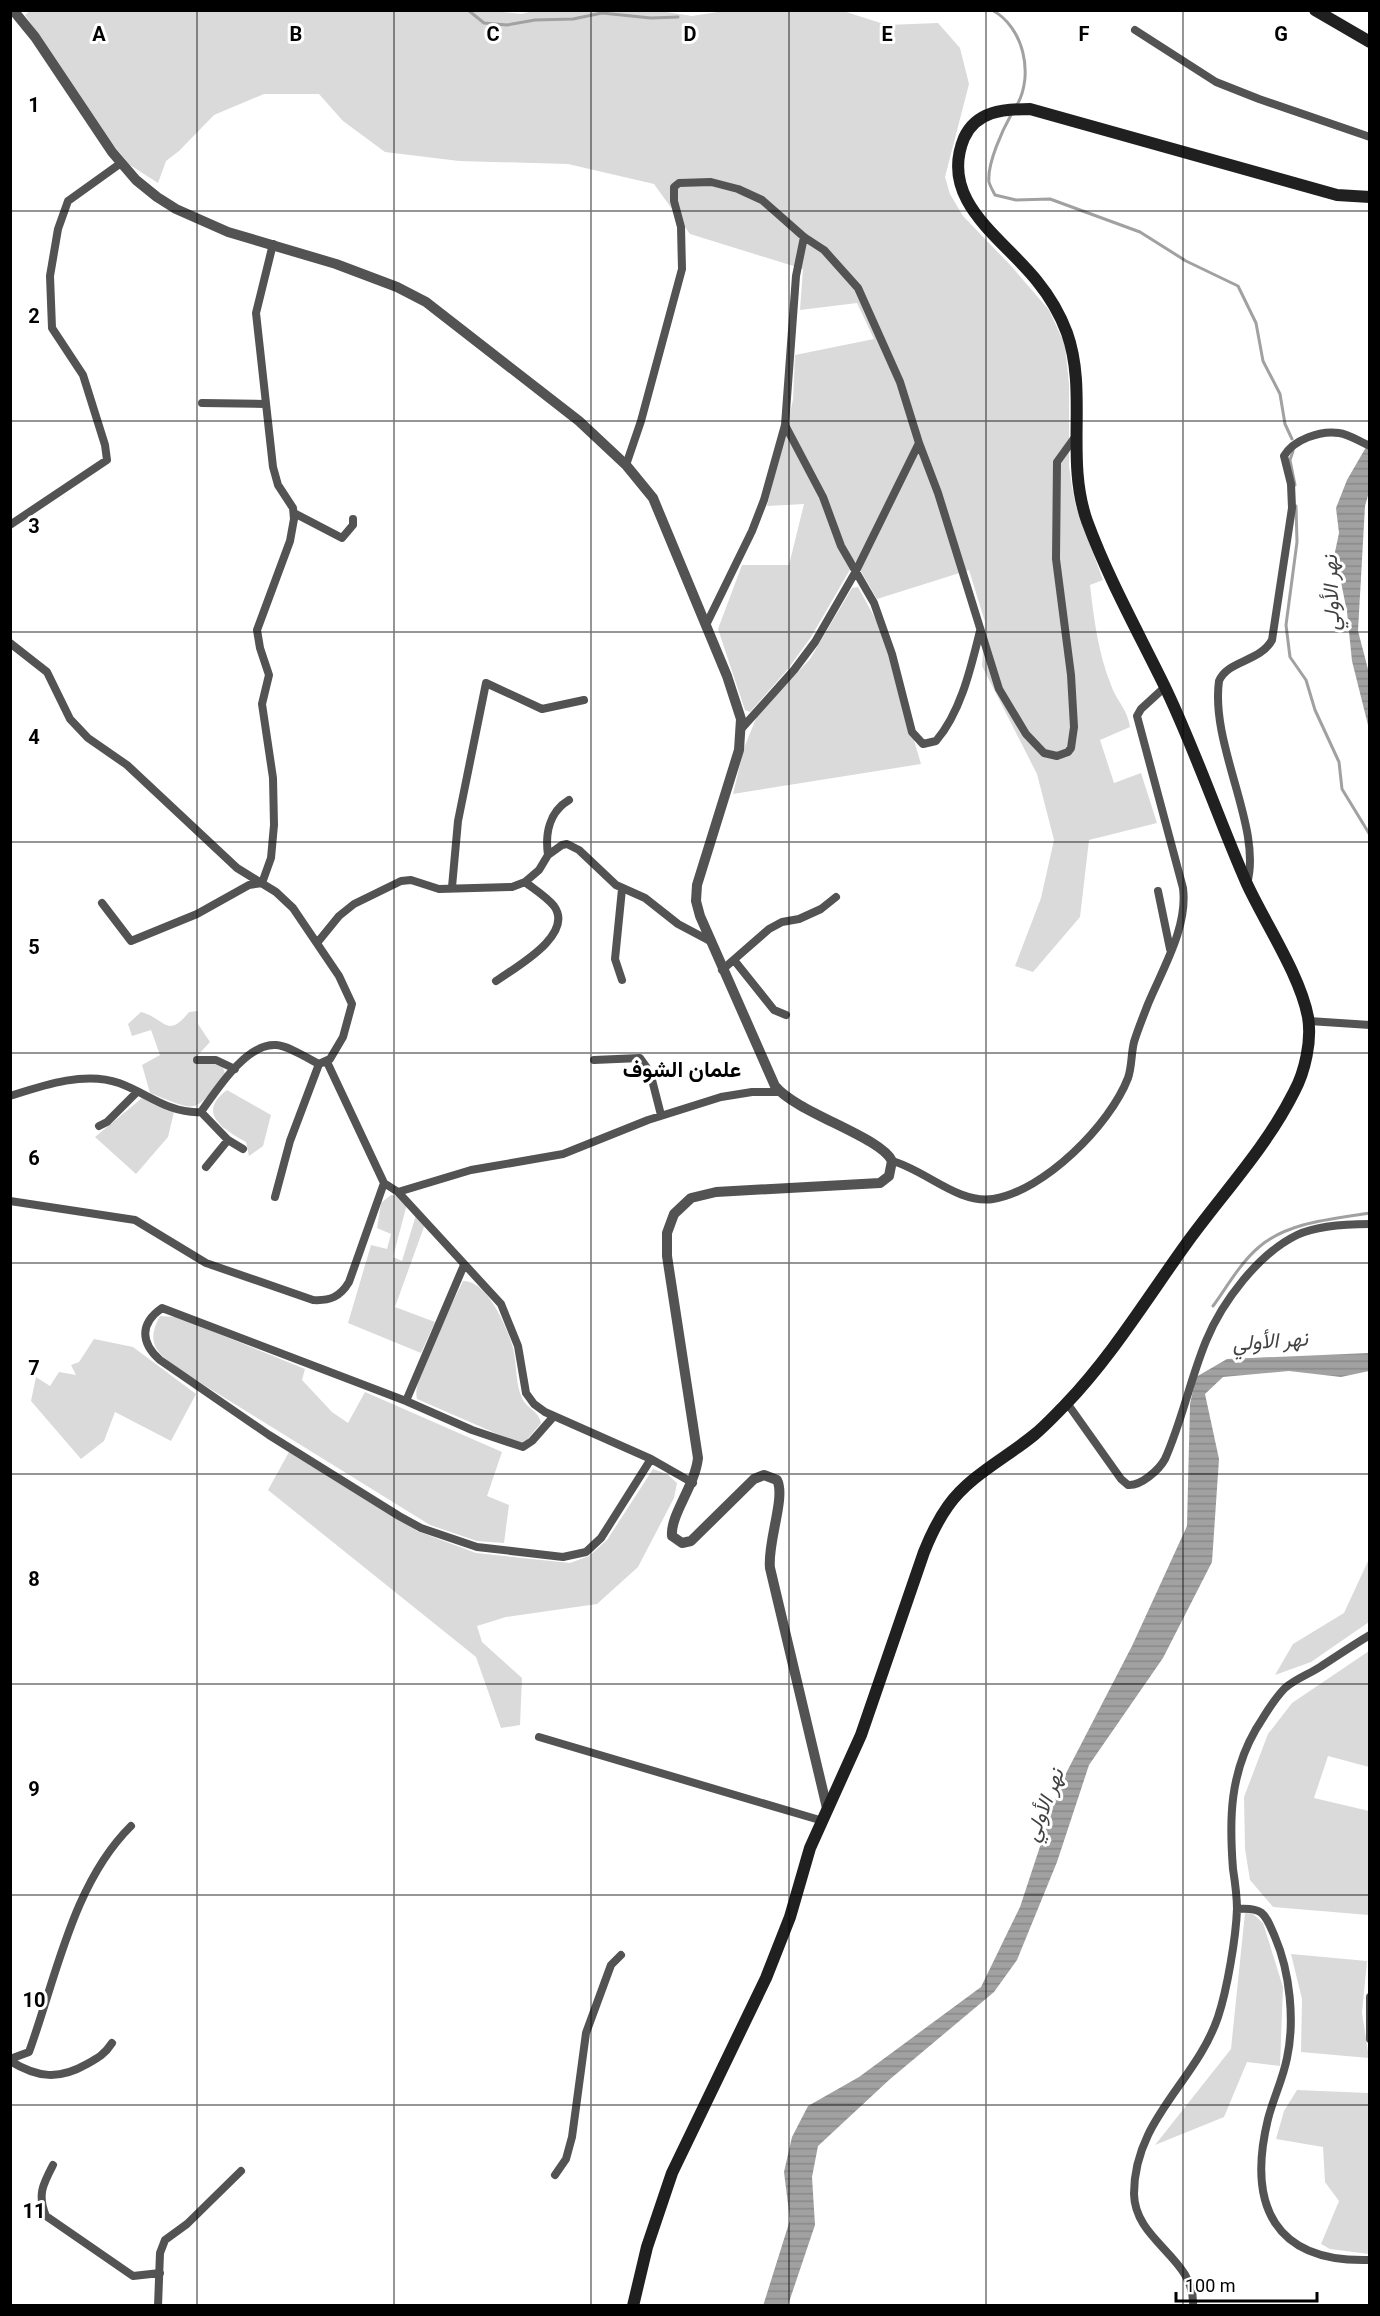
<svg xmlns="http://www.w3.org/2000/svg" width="1380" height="2316" font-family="Roboto,Vazirmatn,sans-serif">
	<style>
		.grass { fill: #dadada }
		.water { fill: url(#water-rules) }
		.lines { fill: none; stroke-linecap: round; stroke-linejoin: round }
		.stream { stroke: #a1a1a1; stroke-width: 3 }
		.minor { stroke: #535353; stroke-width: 8 }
		.tertiary { stroke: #535353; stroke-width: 10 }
		.secondary { stroke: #202020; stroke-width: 12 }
		.grid { fill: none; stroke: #000; stroke-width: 1.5; stroke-opacity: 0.55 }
		.labels { text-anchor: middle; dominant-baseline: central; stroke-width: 6; stroke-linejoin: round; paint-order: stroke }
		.water-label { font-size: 21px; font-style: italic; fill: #424242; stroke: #fff }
		.quarter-label { font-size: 22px; font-weight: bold; fill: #000; stroke: #fff }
		.grid-label { font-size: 20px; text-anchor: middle; font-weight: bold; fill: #000; stroke: #fff; stroke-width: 6; stroke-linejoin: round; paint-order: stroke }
	</style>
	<defs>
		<pattern id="water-rules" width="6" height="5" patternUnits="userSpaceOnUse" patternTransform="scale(1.5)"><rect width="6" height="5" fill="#a1a1a1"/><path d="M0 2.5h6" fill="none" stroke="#898989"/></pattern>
	</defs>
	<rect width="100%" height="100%" fill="#fff"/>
	<path class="grass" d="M31,10H482L522,14L536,10H653L692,16L731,10H840L887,25L938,23L960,48L969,84L945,177L950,194L963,216L1012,267L1049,310L1065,345L1069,384V466L1072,487L1076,507L1103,580L1090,585C1094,620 1098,652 1111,685C1117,702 1127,708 1130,727L1100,740L1114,783L1141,773L1157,823L1089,840L1080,917L1033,972L1015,966L1041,898L1054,840L1037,774L982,666L985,622L969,570L877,599L855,561L811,637L788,669L750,712L745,710L718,629L742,565H789L804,504L767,506L793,400L795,355L874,339L857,303L800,310L803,269L690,234L654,184L568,164L459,161L385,152L343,121L319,94H264L214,115L179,151L166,161L158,183L130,165L115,147L25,15Z
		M858,587L881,629L921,764L733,794L744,748L757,716L810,659L852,588Z
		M198,1011V1024L210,1042L198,1055L202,1062H212L223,1067L225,1074C194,1115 198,1112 150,1093L142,1065L160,1055L151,1030L132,1036L128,1024L141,1012C165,1018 167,1040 189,1012Z
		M227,1090L271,1115L263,1146L249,1156L246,1142C223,1129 196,1113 227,1090Z
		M142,1098L174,1112L168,1137L136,1174L95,1137Z
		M391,1195L400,1196L407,1204L393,1257L402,1261L416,1215L425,1224L395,1307L435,1322L421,1353L348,1323L371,1245L387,1249L391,1234L377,1228L381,1203Z
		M463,1281C487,1280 507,1327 513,1348C517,1364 515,1383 522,1398C527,1409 539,1411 541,1423L525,1442L518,1443L417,1399C411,1380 453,1303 463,1281Z
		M160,1316L177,1317L305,1369L302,1380L332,1412L348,1423L365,1392L502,1452L487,1496L509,1505L504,1543L477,1541L430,1525L191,1377C166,1358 141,1350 160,1316Z
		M94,1339L133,1347L196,1394L171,1441L115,1412L104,1441L81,1459L31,1401L36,1377L50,1386L59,1372L76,1375L71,1365L79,1362Z
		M289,1452L417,1531L476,1553L570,1563L589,1556L607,1540L653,1469L667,1474L677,1483L674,1498L638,1567L597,1604L506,1617L477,1626L482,1642L522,1678L520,1725L501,1728L476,1657L268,1490Z
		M1369,1559V1622L1311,1662L1275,1675L1293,1644L1344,1613Z
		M1369,1651V1767L1328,1756L1314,1798L1369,1811V1915L1273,1907L1250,1880L1245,1849L1244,1797L1268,1734L1292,1703Z
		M1245,1913L1253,1914L1263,1923L1283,1987L1280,2066L1247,2062L1224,2117L1155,2145L1231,2049Z
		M1291,1954L1367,1961L1362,2013L1369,2058L1301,2052L1302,1999Z
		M1297,2090L1368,2093L1369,2096V2254L1330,2249L1321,2244L1339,2201L1325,2182L1323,2147L1276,2139L1284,2111Z"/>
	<path class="water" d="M1369,442V492L1365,506L1358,631L1369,673V729L1352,661L1347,612L1335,552L1339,533L1336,508L1347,480Z
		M1369,1353V1371L1341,1377L1289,1371L1223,1377L1205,1394L1219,1459L1212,1562L1163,1658L1089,1765L1057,1862L1017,1960L994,1992L889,2080L818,2146L812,2177L815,2225L788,2305L763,2306L790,2220L784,2172L792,2137L808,2106L859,2077L981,1987L1020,1907L1061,1783L1132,1646L1187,1526L1190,1404L1196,1377L1227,1359Z"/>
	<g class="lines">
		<path class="stream" d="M468,10L484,23L507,25L535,20L573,19L602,13L651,18L678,17
			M992,10C1024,27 1034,75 1017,105
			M1012,113C1003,129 987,163 989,182C990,186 993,191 995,195L1016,200L1050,199L1140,232L1186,261L1238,286L1256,323L1263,361L1280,394L1285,424L1292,439
			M1293,451L1290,460L1295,485
			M1296,506L1297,542L1286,625L1290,657L1306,680L1315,710L1339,762L1342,789L1370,835
			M1213,1306C1227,1287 1240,1263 1259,1247C1288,1222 1333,1219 1370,1213"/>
		<path class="minor" d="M1135,30L1216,82L1259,99L1370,137
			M202,403L265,404
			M785,425L823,497L841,546L874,603L892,654L912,732L923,744L936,741C961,712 971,667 980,631
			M626,465L641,421L682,269L681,227L674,201V187L679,183L711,182L738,189L762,200L804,237L824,250L858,288L900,382L919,443L938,493L999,689L1026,734L1044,753L1057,756L1068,752L1071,748L1074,727L1071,675L1056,559L1057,462L1075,437
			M294,513L342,538L353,525V519
			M10,525L107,460L105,445L83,375L52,328L50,276L58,229L68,201L121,163
			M706,625L752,531L764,500L785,425L796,276L804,237
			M10,643L47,672L70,719L88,738L127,765L237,868L276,892L293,908L339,976L352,1004L343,1037L330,1059L319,1064C306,1058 290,1046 276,1045C246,1043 216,1091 201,1112C169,1114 147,1093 119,1083C85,1071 44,1085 10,1096
			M742,728L794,670L815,642L856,571L919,443
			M548,855C545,834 549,812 569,800
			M1247,884C1263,828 1210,746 1219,681C1228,660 1260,662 1272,640L1292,508L1291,484L1284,456C1293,440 1320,430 1339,433C1349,434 1360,442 1370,446
			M452,887L458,821L486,683L542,709L584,700
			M1158,891L1170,949
			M102,903L131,941L197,914L249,885L262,883L271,858L274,825L273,778L262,704L269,675L260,648L257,630L290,541L294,519L293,508L278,485L273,467L256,313L273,244
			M317,943L339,916L354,904L401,881L411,880L439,889L512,887L525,882L539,870L548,855L562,845L567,844L579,850L616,885L645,898L678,924L710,941
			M734,960L774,1010L786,1015
			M722,970L769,929L782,922L799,919L821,909L836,897
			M622,980L615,959L622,889
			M496,981C514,968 575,935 554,906C547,897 534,889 525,882
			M1309,1021L1370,1025
			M197,1060H216L235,1069
			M594,1060L640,1058L650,1072L661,1115
			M327,1062L384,1183L398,1192L501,1304L518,1346L526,1393L534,1404L545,1412L651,1459L693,1483
			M201,1112L228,1140L243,1149
			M99,1126L107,1122L137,1092
			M892,1161C926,1170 957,1204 993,1199C1044,1191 1110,1125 1128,1078C1132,1067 1131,1054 1134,1042C1138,1029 1143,1017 1148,1004C1163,968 1188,927 1183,888L1137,716L1141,709L1165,687
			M206,1167L228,1140
			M398,1192L471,1170L563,1154L648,1120L721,1097L752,1092H780
			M275,1197L290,1141L319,1064
			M10,1201L135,1220L206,1263L313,1300C330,1301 340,1297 349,1282L384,1183
			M464,1265L406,1401L472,1430L523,1447L532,1441L554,1416
			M406,1401L162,1308C139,1324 141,1343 160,1360L269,1435L399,1516L421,1528L477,1547L563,1557L586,1552L601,1538L651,1459
			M1067,1403L1121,1479L1128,1485C1141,1486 1159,1470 1165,1459C1182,1421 1190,1380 1206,1341C1222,1302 1258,1254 1297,1235C1318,1225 1347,1224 1370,1224
			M539,1737L823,1821
			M1237,1909C1264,1907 1265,1914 1275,1937C1290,1972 1295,2021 1287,2058C1283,2079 1273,2099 1268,2119C1247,2205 1274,2263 1370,2260
			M1370,1997V2039
			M10,2059L29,2052C56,1978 73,1883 131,1826
			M10,2061C38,2078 59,2080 87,2064C98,2058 105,2054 112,2043
			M53,2165C43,2184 37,2195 46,2216L133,2276L160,2273
			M555,2175L566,2159L572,2137L586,2033L611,1965L621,1955
			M158,2306L160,2253L165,2240L187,2224L241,2171
			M1193,2306C1196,2258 1135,2242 1134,2194C1134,2119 1196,2082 1218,2017C1227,1990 1236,1938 1237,1909C1237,1896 1235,1882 1233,1869C1229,1818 1230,1774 1256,1729C1265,1715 1273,1700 1285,1688C1295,1679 1309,1674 1320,1667C1337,1656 1353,1645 1370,1635"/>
		<path class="tertiary" d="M13,10L35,37L112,152L136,180L157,197L176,209L228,232L336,264L397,287L426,302L579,421L626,465L653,498L727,676L741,719L739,750L697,885L696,901L700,916L775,1086C797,1113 881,1137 892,1161L889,1176L880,1183L716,1192L691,1198L674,1214L667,1233V1256L698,1458C695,1486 670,1515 672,1536L682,1543L691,1541L754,1479L764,1475L777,1480C786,1497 767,1543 770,1568L827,1808"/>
		<path class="secondary" d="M1315,10L1370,42
			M633,2306L647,2247L672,2173L766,1978L790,1917L810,1848L861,1735L924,1552C930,1537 938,1520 948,1506C969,1476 1006,1458 1034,1435C1045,1426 1055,1415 1065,1405C1113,1355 1149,1295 1189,1240C1225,1191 1267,1146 1294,1092C1305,1072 1312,1040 1308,1017C1300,975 1265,923 1247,884C1218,818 1195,749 1164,685C1137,630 1108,578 1087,521C1065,459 1088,392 1067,333C1060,314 1050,297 1037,281C1003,238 938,201 964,138C976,111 1003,109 1030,109L1337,195L1370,197"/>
	</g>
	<path class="grid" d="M197,10V2306M394,10V2306M591,10V2306M789,10V2306M986,10V2306M1183,10V2306M10,211H1370M10,421H1370M10,632H1370M10,842H1370M10,1053H1370M10,1263H1370M10,1474H1370M10,1684H1370M10,1895H1370M10,2105H1370"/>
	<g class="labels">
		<g class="water-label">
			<text transform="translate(1331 593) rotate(-92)">نهر الأولي</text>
			<text transform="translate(1270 1341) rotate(-4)">نهر الأولي</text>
			<text transform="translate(1044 1805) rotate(-69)">نهر الأولي</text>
		</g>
		<g class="quarter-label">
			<text x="682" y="1069">علمان الشوف</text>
		</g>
	</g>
	<g class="grid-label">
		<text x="99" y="41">A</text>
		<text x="296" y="41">B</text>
		<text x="493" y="41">C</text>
		<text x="690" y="41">D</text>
		<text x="887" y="41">E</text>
		<text x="1084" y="41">F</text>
		<text x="1281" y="41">G</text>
		<text x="34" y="112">1</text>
		<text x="34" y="323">2</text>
		<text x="34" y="533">3</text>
		<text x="34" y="744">4</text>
		<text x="34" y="954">5</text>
		<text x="34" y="1165">6</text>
		<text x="34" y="1375">7</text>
		<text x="34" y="1586">8</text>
		<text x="34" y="1796">9</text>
		<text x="34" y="2007">10</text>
		<text x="34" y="2218">11</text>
	</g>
	<rect width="1380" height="2316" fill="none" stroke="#000000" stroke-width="24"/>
	<path d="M1176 2292v9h141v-9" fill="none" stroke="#000000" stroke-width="3"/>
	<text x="1185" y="2292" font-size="18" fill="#000000" stroke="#ffffff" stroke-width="4.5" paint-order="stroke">100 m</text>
</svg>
